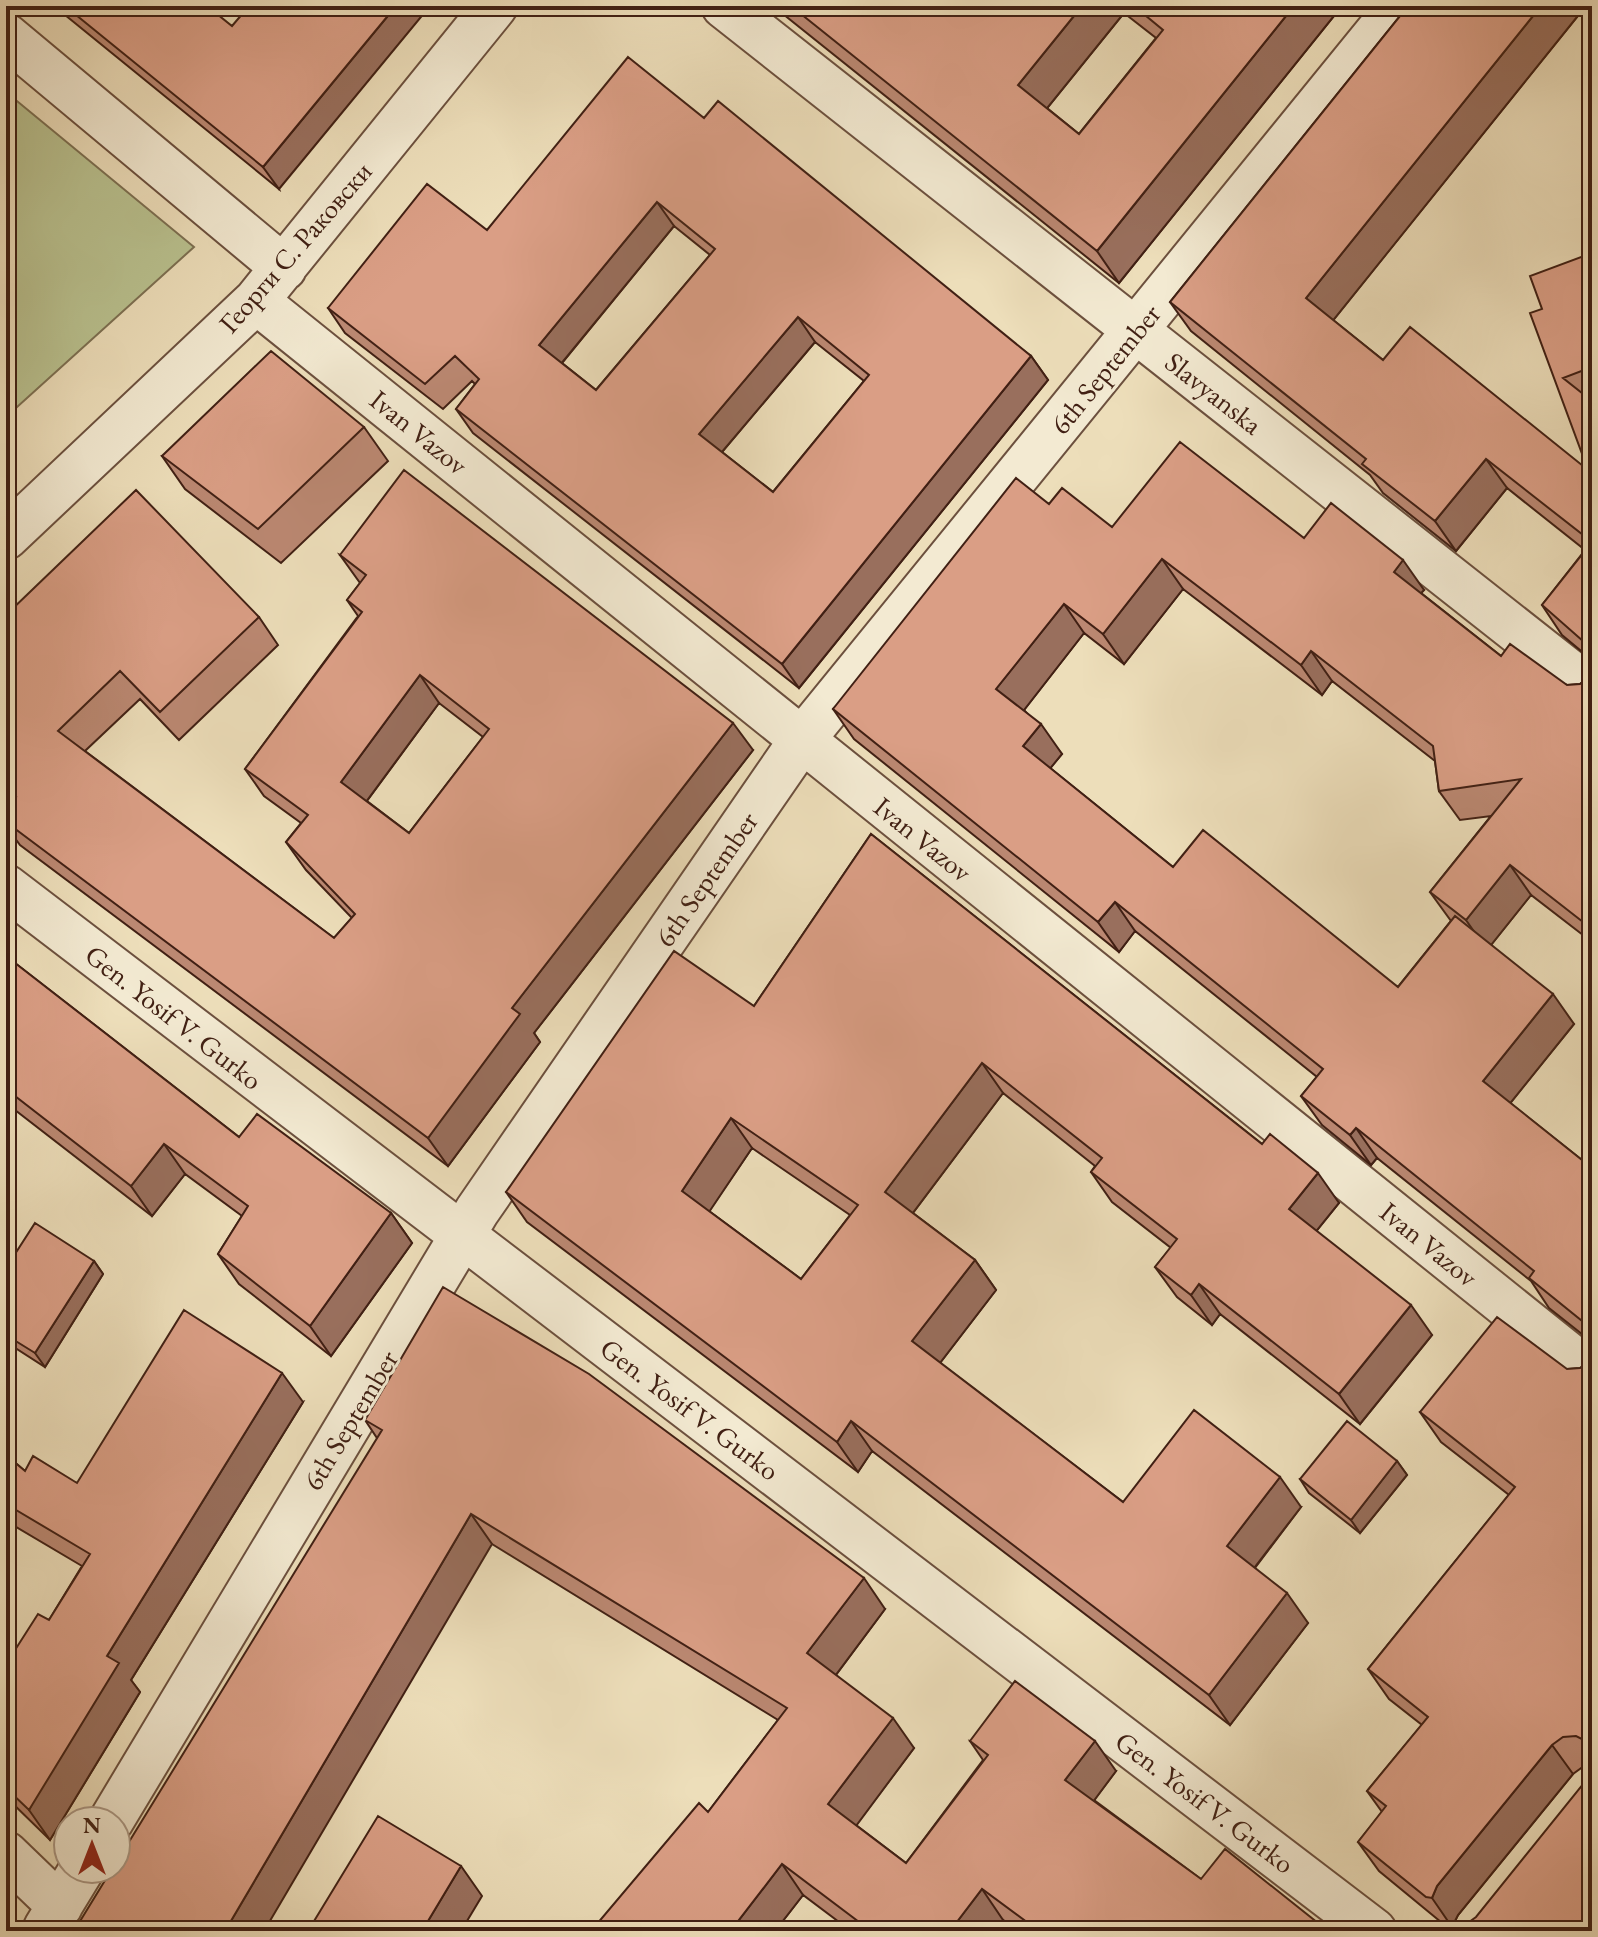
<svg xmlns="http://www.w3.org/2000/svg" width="1598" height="1937" font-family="'EB Garamond',serif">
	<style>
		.green { fill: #b9c18f; stroke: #7d7052; stroke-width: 2 }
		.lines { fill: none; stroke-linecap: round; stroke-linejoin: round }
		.minor-casing { stroke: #6c503e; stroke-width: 48 }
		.minor { stroke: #f3ead2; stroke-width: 44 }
		.wall { fill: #bb8872; stroke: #412014; stroke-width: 2; fill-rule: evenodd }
		.shaded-wall { fill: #996f5d; stroke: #412014; stroke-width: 2 }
		.building { fill: #da9e85; stroke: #412014; stroke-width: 2; fill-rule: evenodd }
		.labels { text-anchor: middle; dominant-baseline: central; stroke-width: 6; stroke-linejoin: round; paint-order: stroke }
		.street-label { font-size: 28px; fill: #412014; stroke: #f3ead2 }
	</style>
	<rect width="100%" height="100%" fill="#eddeba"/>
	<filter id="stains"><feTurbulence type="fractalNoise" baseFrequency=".0025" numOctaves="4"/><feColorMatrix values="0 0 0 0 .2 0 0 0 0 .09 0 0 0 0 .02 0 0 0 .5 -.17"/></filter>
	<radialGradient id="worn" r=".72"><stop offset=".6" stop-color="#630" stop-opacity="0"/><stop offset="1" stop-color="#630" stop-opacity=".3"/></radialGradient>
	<path class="green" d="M6,92L194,247L6,417Z"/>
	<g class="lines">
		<defs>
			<path id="minor" d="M724,6L1592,690
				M6,36L284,268
				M256,301L1592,1374
				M6,537L256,301L495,6
				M6,887L1374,1931
				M111,1821L477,1211L801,741L1399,6
				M6,1854L60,1906
				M46,1928L82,1869"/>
		</defs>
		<use href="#minor" class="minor-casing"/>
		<use href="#minor" class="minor"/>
	</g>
	<path class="wall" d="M54,6H207L279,189Z
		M773,6H1342L1119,283ZM1124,13L1156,38L1079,134L1047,108Z
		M1408,6H1592V13L1585,7L1333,320L1383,360L1588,470L1542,309L1592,253V660L1562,635L1542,605L1585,550L1507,488L1456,551L1383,493L1370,475L1191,331L1170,302Z
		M704,118L1031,356L1048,380L799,688L473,433L456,409L475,384L472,381L443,409L345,333L328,308L487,230ZM674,226L710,255L596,390L562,363ZM815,342L864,381L773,492L722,452Z
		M364,427L388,461L281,563L185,489L162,456Z
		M1049,504L1112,527L1304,538L1424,590L1421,593L1501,656L1567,685L1580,684L1590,676L1592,672V942L1531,895L1491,945L1574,1024L1510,1103L1592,1168V1342L1549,1308L1531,1281L1377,1158L1371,1165L1322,1125L1301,1096L1317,1077L1135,931L1119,952L854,739L833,709ZM1183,589L1322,695L1332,681L1435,761L1439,791L1460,820L1491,816L1430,892L1451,921L1398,987L1173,867L1050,768L1062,754L1024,710L1084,633L1124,664Z
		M340,555L753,750L534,1033L540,1042L448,1166L20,845L6,826V810L9,806L6,803V615L259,617L278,645L179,740L140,699L85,751L334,938L352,918L306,870L286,842L301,823L264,796L245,769L358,616L347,600L360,583ZM439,703L483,737L409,833L367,801Z
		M871,834L1262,1144L1339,1203L1316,1231L1432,1335L1360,1424L1220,1314L1212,1325L1177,1297L1155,1267L1171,1248L1112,1202L1091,1172L1095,1166L1003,1093L913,1213L975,1260L996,1290L940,1363L1123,1502L1301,1507L1255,1568L1308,1623L1230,1725L872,1451L858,1472L527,1222L506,1192L754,1006ZM752,1148L850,1215L801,1279L709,1211Z
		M6,956L239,1137L391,1213L412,1243L331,1356L239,1284L218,1254L242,1216L185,1174L152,1216L6,1103Z
		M94,1261L103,1274L45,1367L6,1342V1268Z
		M1592,1356V1766H1584L1573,1774L1458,1915L1452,1927H1447L1379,1871L1358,1842L1382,1812L1367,1791L1422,1725L1389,1699L1368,1669L1509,1495L1441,1442L1420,1412L1567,1369L1580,1368L1590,1361Z
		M303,1402L131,1680L140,1692L50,1840L6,1797V1642L15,1650L49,1620L82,1566L6,1521V1455L25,1471L77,1483Z
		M365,1420L885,1609L836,1675L914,1748L856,1825L906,1863L983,1760L970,1741L1116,1771L1094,1800L1201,1879L1328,1931H1019L1003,1920L995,1931H851L803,1895L775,1931H591L708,1812L778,1720L492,1544L377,1438Z
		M1397,1461L1407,1475L1360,1533L1309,1493L1300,1479Z"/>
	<path class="shaded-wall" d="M396,6H430L279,189L263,167Z
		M1082,6H1120L1124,13L1040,117L1018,85Z
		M1294,6H1342L1119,283L1097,251Z
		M1541,6H1584L1585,7L1327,328L1306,298Z
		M657,202L674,226L556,370L539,345Z
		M798,317L815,342L716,459L699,434Z
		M1031,356L1048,380L799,688L782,664Z
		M1486,459L1507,488L1456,551L1435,521Z
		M1162,559L1183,589L1124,664L1103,634Z
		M1403,560L1424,590L1414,601L1394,572Z
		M1064,604L1084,633L1017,719L996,689Z
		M1311,651L1332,681L1322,695L1301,665Z
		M420,675L439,703L360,810L341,782Z
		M733,723L753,750L534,1033L540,1042L448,1166L428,1138L512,1008Z
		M1041,724L1062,754L1044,776L1023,746Z
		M1510,865L1531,895L1487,950L1466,920Z
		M1115,902L1135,931L1119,952L1098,922Z
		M1553,994L1574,1024L1504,1111L1483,1081Z
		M982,1063L1003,1093L906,1222L885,1192Z
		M731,1118L752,1148L703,1221L682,1191Z
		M1356,1128L1377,1158L1371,1165L1350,1135Z
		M164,1144L185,1174L152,1216L131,1186Z
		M1318,1173L1339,1203L1310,1239L1289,1209Z
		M391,1213L412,1243L331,1356L310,1326Z
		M975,1260L996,1290L933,1372L912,1341Z
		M94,1261L103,1274L45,1367L35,1353Z
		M1199,1284L1220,1314L1212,1325L1191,1295Z
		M1411,1305L1432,1335L1360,1424L1339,1394Z
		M282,1373L303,1402L131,1680L140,1692L50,1840L29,1810L107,1656Z
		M851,1421L872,1451L858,1472L837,1442Z
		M1397,1461L1407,1475L1360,1533L1351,1520Z
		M1280,1477L1301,1507L1248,1576L1227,1546Z
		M471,1514L492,1544L264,1931H225Z
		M1592,1544V1564L1585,1553Z
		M864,1578L885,1609L829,1684L807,1653Z
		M1287,1593L1308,1623L1230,1725L1209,1695Z
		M893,1718L914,1748L850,1834L828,1804Z
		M1095,1741L1116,1771L1087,1810L1065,1780Z
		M1552,1745L1573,1774L1458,1915L1452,1927L1432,1898L1437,1886Z
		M782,1864L803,1895L775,1931H746L739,1920Z
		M461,1866L482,1896L461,1931H422Z
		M982,1889L1003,1920L995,1931H950Z
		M1117,1925L1121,1931H1113Z"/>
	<path class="building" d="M65,6H207L232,26L249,6H396L263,167Z
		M791,6H1082L1018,85L1079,134L1163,30L1134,6H1294L1097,251Z
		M1408,6H1541L1306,298L1383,360L1410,327L1588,470L1530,313L1542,309L1530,276L1592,253V367L1563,378L1592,401V649L1542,605L1592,542L1486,459L1435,521L1362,464L1366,459L1170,302Z
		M628,57L704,118L718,101L1031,356L782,664L456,409L479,379L455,356L425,384L328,308L427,184L487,230ZM657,202L715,249L596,390L539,345ZM798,317L869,375L773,492L699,434Z
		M271,351L364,427L258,529L162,456Z
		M1180,442L1304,538L1331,503L1403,560L1394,572L1501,656L1510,644L1567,685L1580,684L1590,676L1592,672V929L1510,865L1466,920L1430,892L1521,779L1439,791L1433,746L1311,651L1301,665L1162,559L1103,634L1064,604L996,689L1041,724L1023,746L1173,867L1203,830L1398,987L1455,916L1553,994L1483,1081L1592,1168V1332L1587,1325L1529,1278L1534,1271L1356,1128L1350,1135L1301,1096L1323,1069L1115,902L1098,922L833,709L1016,478L1049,504L1062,488L1112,527Z
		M404,470L733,723L512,1008L520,1014L428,1138L6,822V810L16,797L6,790V615L136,490L259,617L160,712L120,671L58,731L334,938L355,914L286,842L308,815L245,769L362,612L347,600L366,575L340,555ZM420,675L489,729L409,833L341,782Z
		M871,834L1262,1144L1270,1134L1318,1173L1289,1209L1411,1305L1339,1394L1199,1284L1191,1295L1155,1267L1177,1239L1091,1172L1102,1158L982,1063L885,1192L975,1260L912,1341L1123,1502L1194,1410L1280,1477L1227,1546L1287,1593L1209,1695L851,1421L837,1442L506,1192L674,951L754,1006ZM731,1118L858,1205L801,1279L682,1191Z
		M6,956L239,1137L257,1114L391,1213L310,1326L218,1254L248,1206L164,1144L131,1186L6,1089Z
		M35,1223L94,1261L35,1353L6,1335V1268Z
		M443,1287L589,1374L864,1578L807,1653L893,1718L828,1804L906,1863L988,1755L970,1741L1015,1681L1095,1741L1065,1780L1201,1879L1225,1849L1328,1931H1125L1117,1925L1113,1931H1039L982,1889L950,1931H871L782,1864L739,1920L751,1931H591L699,1803L708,1812L787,1708L471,1514L225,1931H74L112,1869H116V1863L382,1430L365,1420Z
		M184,1310L282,1373L107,1656L119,1663L29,1810L6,1788V1642L15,1650L38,1614L49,1620L90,1554L6,1504V1455L25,1471L33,1456L77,1483Z
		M1497,1317L1567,1369L1580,1368L1590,1361L1592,1356V1544L1585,1553L1592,1559V1748L1588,1742L1576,1736L1563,1737L1552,1745L1437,1886L1432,1898L1426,1897L1358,1842L1386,1806L1367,1791L1428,1717L1368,1669L1515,1487L1420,1412Z
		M1347,1421L1397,1461L1351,1520L1300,1479Z
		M1592,1773V1931H1473L1465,1925L1476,1917Z
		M378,1816L461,1866L422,1931H308Z"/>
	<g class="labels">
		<g class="street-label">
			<text transform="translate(295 247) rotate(-49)">Георги С. Раковски</text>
			<text transform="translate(1105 369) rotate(-51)">6th September</text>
			<text transform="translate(1214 393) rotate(38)">Slavyanska</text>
			<text transform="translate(419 432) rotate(39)">Ivan Vazov</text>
			<text transform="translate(923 839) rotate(39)">Ivan Vazov</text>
			<text transform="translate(706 879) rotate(-55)">6th September</text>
			<text transform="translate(174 1017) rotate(38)">Gen. Yosif V. Gurko</text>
			<text transform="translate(1429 1244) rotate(39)">Ivan Vazov</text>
			<text transform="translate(690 1409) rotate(37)">Gen. Yosif V. Gurko</text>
			<text transform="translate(350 1420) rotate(-59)">6th September</text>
			<text transform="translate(1205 1802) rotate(37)">Gen. Yosif V. Gurko</text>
		</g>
	</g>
	<rect width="1598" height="1937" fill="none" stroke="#eddeba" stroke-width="32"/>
	<rect x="8" y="8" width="1582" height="1921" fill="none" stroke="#412014" stroke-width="4"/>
	<rect x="16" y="16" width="1566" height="1905" fill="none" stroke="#412014" stroke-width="2"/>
	<g transform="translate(92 1845)"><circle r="38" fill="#f3ead2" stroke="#ac9986" stroke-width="2"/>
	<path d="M0-6L14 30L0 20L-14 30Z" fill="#8f2418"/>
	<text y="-12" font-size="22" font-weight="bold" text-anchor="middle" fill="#412014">N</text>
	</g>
	<rect width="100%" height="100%" filter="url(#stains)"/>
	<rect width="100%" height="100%" fill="url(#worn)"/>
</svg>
